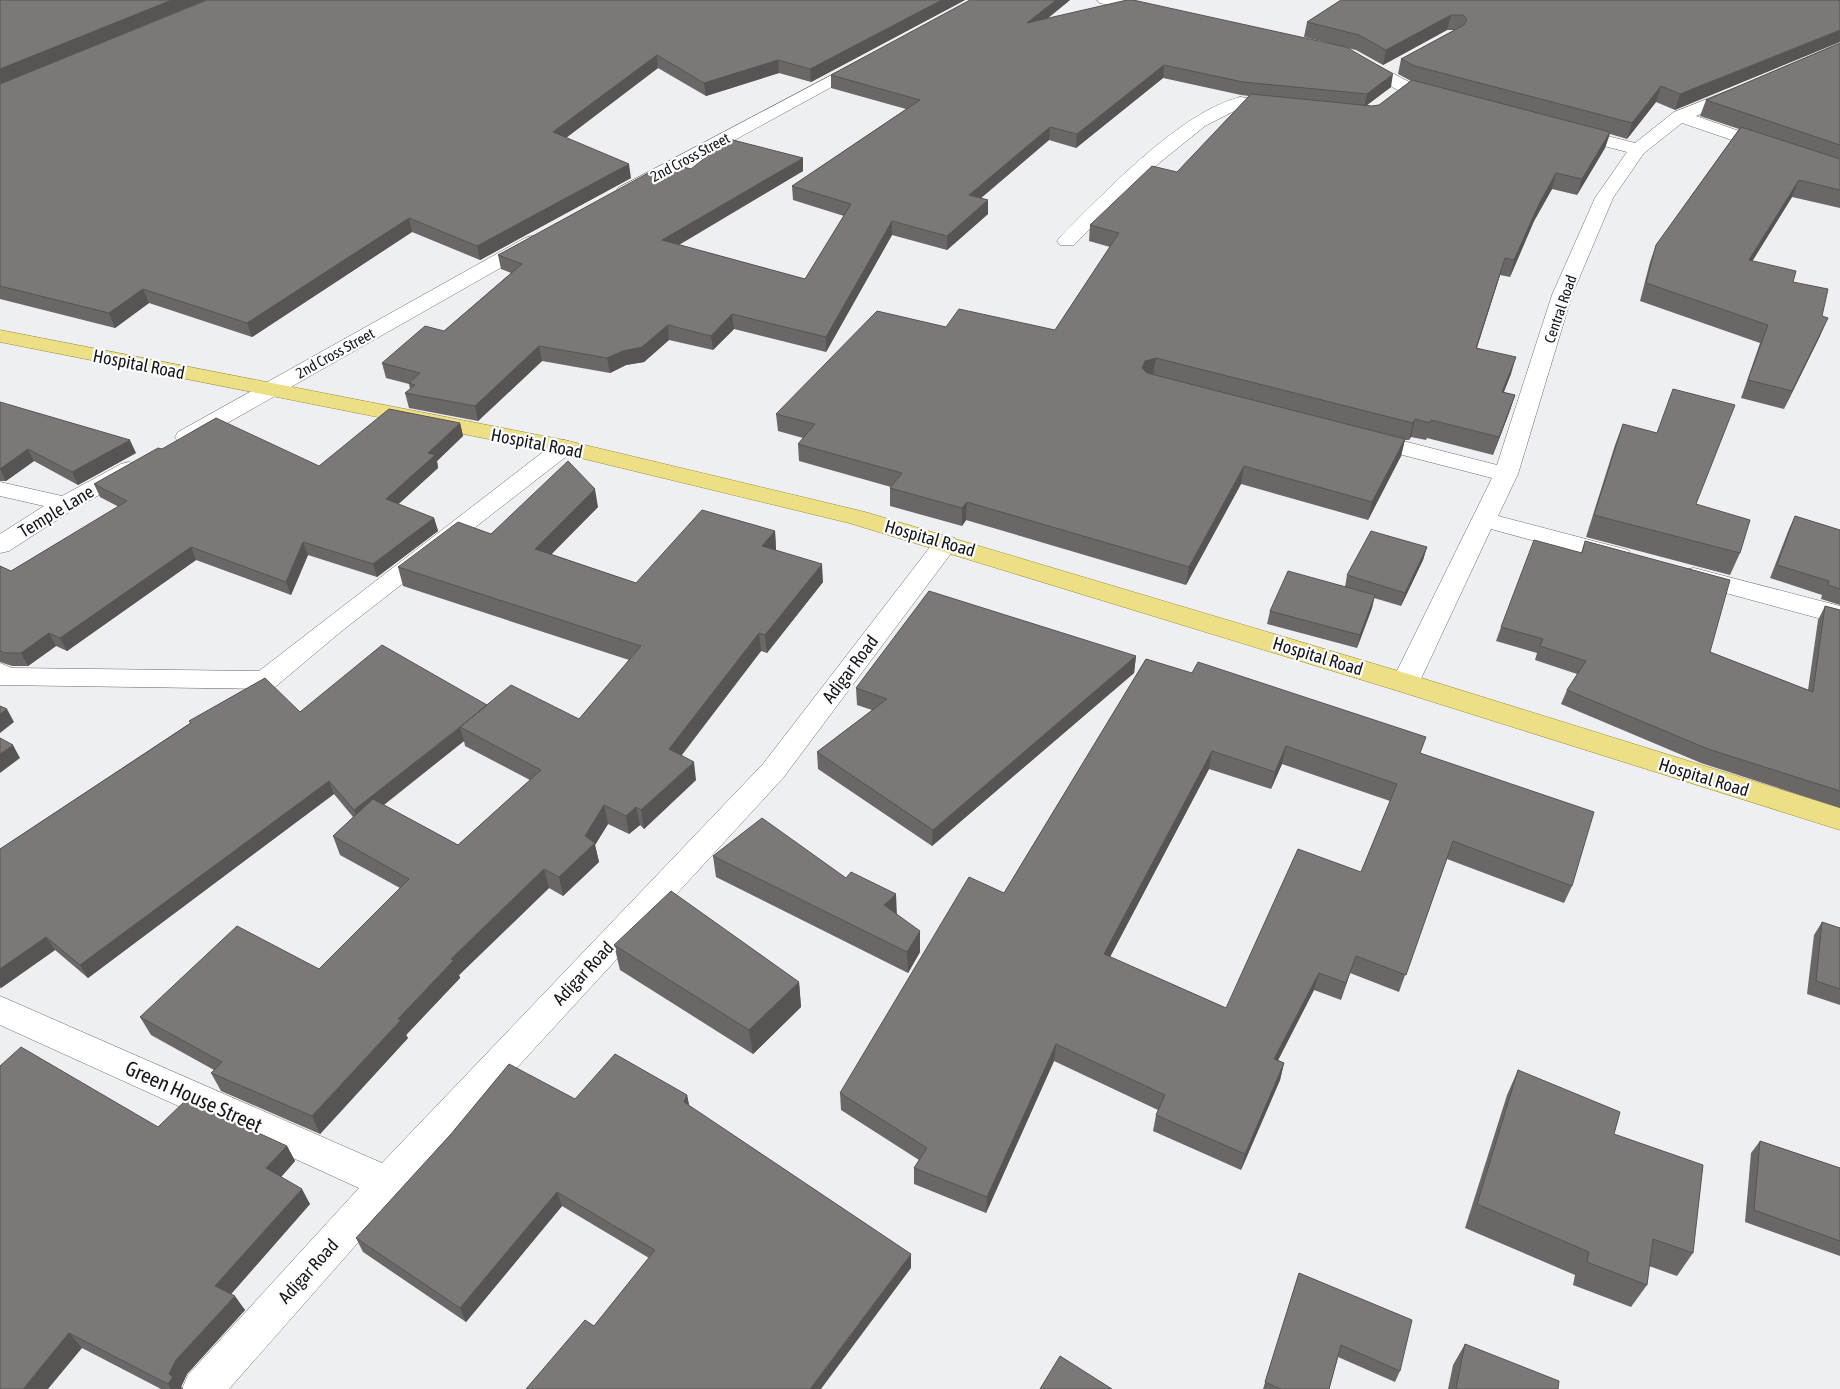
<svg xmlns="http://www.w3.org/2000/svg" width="1840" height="1389" font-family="'Asap Condensed',sans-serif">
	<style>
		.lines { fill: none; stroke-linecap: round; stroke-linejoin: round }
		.minor-casing { stroke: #6d6e72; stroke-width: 1 }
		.major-casing { stroke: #9b8c2c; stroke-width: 1 }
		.minor { fill: #fff; fill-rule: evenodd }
		.major { fill: #eddf86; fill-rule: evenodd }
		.wall { fill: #6b6766; fill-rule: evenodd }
		.shaded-wall { fill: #575453 }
		.building { fill: #7c7877; stroke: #575453; fill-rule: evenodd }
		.labels { text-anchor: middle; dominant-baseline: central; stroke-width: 4.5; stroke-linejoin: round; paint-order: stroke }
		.far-street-label { font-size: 15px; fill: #18181a; stroke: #fcfdff }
		.street-label { font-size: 18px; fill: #18181a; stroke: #fcfdff }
		.near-street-label { font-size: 21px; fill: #18181a; stroke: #fcfdff }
	</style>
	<rect width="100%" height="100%" fill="#eeeff3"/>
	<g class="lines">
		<defs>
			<path id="minor" d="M1097,0H1127L1159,7L1162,10L1154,15L1100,3Z
				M1360,56L1411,83L1445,92L1447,96L1445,100L1439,101L1399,91L1354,64L1352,61L1354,58Z
				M864,58L872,63L870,66L632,196H618L616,192L618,188Z
				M1738,87L1744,88L1746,92L1744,96L1696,116L1840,166V177L1682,123L1644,153L1613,198L1572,295L1518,474L1498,516L1628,550L1632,556L1628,562L1619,564L1491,529L1419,683L1415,690L1405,692L1395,690L1391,683L1492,478L1360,444L1357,439L1360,434L1368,432L1497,465L1552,295L1595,198L1627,152L1566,136L1563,132L1566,128L1572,127L1635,143L1674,112Z
				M1240,97L1281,102L1287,103L1289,107L1287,111L1281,112L1242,107L1205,126L1137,181L1074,245H1060L1057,241L1060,237C1104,193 1180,112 1240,97Z
				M532,236L539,238L542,242L539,246L194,442L186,444L178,442L175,437L178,432L525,238Z
				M564,440L572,442L576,447L572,452L343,630L275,687L265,689L0,685V663L12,668L259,671L556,442Z
				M129,462L137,464L141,469L137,474L74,509L9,551L0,553V534L44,506L0,496V482L62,496L121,464Z
				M946,535L955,538L958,543L955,548L783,778L400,1195L229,1389H182L188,1375L359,1188L0,1025V996L382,1163L763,764L937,538Z
				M1694,568L1840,606V624L1685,582L1681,576L1685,570Z"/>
			<path id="major" d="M0,330L564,440L865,512L1415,676L1840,808V830L1395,690L849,523L564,454L0,342Z"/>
		</defs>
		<use href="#minor" class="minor-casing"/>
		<use href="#major" class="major-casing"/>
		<use href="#minor" class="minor"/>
		<use href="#major" class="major"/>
	</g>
	<path class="wall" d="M0,0H206L56,61L207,0H965L811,82L779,73L706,96L658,68L566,138L631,178L480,260L412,232L252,337L149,303L115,328L0,299Z
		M1070,0L1048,18L1329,43L1304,37L1307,22L1341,0H1840L1675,110L1656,102L1627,139L1610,134L1605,148L1577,195L1552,189L1534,221L1510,277L1500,275L1477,348L1511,374L1503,392L1515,395L1509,413L1493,455L1427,438L1426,440L1411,437L1409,440H1405L1401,456L1368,520L1241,484L1186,585L966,520L962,526L890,506V488L891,487L799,461L798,444L803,438L778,431L776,414L946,327L1055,330L1110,247L1089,241L1090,225L1177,172L1249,96L1241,95L1163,78L1076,148L1049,140L981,198L988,200V214L947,250L892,235L826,352L734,329L713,350L669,340L644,362L626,365L610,373L542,361L478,421L409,408L405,393L410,389L409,384L386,378L382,363L444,331L511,273L501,269L498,255L665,178L691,169L803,171L679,245L805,279L844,216L793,200L792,186L906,109L831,88V75ZM1447,30H1454L1401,59L1398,74L1411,81L1379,105L1372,106H1366L1391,87L1347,48L1356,50L1383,65Z
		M1840,43V208L1792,197L1752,261L1793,282L1822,316L1820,336L1784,409L1741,398L1760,343L1640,301L1650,262L1656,245L1739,129L1700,116L1706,100Z
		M0,402L136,453L78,485L34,461L6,481H0Z
		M460,423L463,436L437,461L438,468L398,504L434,518L438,531L377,577L308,555L291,595L196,560L67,651L56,646L28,666H12L0,662V566L11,571L119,507L100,497L94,484L162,449L319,466Z
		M1623,424L1696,504L1740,553L1730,575L1586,537L1615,445Z
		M598,507L551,554L636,583L775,531L776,550L823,582L767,653L761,651L682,755L696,780L644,829L640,825L629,834L608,824L595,845L599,862L563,896L549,888L459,975L460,978L406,1035L408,1038L320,1134L221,1091L211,1073L214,1070L151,1035L140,1017L319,969L400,888L340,855L333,836L353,817L334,794L88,978L55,950L1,988L0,987V849L190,723L189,721L300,712L487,705L579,719L629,660L403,586L398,567L491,534ZM464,741L465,746L530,780L458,845L384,805Z
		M1795,516L1840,530V605L1821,599L1822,595L1770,578L1789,529Z
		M1585,541L1710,652L1808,690L1818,620L1825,606L1840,610V808L1701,763L1561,704L1567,690L1577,674L1535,660L1537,653L1496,641L1501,627L1581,553Z
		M1427,547L1423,560L1401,606L1374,598L1372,608L1357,648L1267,624L1270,611L1345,587L1347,575Z
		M1136,656L1134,673L932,846L818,769L817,752L872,710L857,705L856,688Z
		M1146,659L1421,753L1572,886L1564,903L1447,859L1399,992L1350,973L1341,1000L1314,990L1278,1060L1284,1063L1280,1080L1241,1170L1153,1131L1156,1115L1158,1110L1054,1061L986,1213L914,1184V1168L919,1160L841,1110L840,1093L1004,893ZM1282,764L1390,801L1361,872L1226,1008L1110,957L1209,769L1271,789Z
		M713,856L897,914L920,952L908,973L716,877Z
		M1822,922L1840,928V1005L1807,994L1814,935Z
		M614,945L799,982L801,1007L753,1054L620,970Z
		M1518,1070L1614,1134L1693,1253L1677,1276L1649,1266L1647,1285L1631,1307L1573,1285L1575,1275L1465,1228L1507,1095Z
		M687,1095L689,1106L911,1268L594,1326L649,1258L562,1206L466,1322L363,1252L356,1238L575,1099Z
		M158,1127L287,1146L295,1161L281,1177L310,1204L231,1294L245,1310L187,1374L181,1387L183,1389H161L82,1348L0,1389Z
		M1760,1141L1840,1168V1256L1745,1222L1751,1153Z
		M1299,1273L1400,1371L1395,1382L1338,1357L1329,1389H1263Z
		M1465,1344L1558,1389H1448L1453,1365Z"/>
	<path class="shaded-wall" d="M172,0H206L0,84V69Z
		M942,0H965L811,82L810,69Z
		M1056,0H1070L1027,35V23Z
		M1451,15L1447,30L1383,65L1386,50Z
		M1840,30V42L1675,110L1680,94Z
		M657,55L658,68L555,146L553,132Z
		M778,60L779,73L706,96L704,83Z
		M1164,65L1163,78L1076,148L1077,134Z
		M1393,74L1391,87L1364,107L1367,94Z
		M1661,86L1656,102L1627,139L1632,123Z
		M1050,127L1049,140L968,209L969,195Z
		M1610,132L1605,148L1577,195L1582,179Z
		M803,158V171L663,254L662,240Z
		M629,164L631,178L480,260L477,246Z
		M1556,173L1552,189L1534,221L1510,277L1514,260L1539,204Z
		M1799,180L1792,197L1742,278L1749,260Z
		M988,200V214L947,250V236Z
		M409,218L412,232L252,337L247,323Z
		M892,221V235L826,352V337Z
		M1505,258L1500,275L1471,365L1476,348Z
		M143,289L149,303L115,328L109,313Z
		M732,314L734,329L713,350L711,336Z
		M1828,318L1820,336L1784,409L1792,391Z
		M668,325L669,340L644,362L626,365L610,373L607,358Z
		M539,346L542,361L478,421L475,406Z
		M1516,357L1511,374L1497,410L1502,392Z
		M1156,358L1153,375L1143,378L1142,368L1145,361Z
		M1515,395L1509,413L1493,455L1499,437Z
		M1415,419L1411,437L1409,440L1413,423Z
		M460,423L463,436L437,461L438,468L390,512L386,499L428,453Z
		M1405,439L1401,456L1368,520L1372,502Z
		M130,440L136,453L78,485L72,472Z
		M28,449L34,461L6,481L0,469Z
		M1244,466L1241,484L1186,585L1189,567Z
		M595,489L598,507L539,567L535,549Z
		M967,502L966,520L962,526V508Z
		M434,518L438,531L377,577L373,564Z
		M775,531L776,549L764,564L762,546Z
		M303,542L308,555L291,595L286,582Z
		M191,547L196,560L67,651L60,638Z
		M1427,547L1423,560L1401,606L1405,593Z
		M822,564L823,582L767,653L765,635Z
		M1375,595L1372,608L1357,648L1360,635Z
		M49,633L56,646L28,666L21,653Z
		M759,633L761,651L672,767L669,749Z
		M1136,656L1134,673L932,846L933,830Z
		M7,709L14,722L0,733V714Z
		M460,728L464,741L359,824L354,810Z
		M13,745L20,758L0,773V754Z
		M1286,746L1282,764L1271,789L1275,772Z
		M1212,751L1209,769L1102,972L1104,954Z
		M694,762L696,780L644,829L641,810Z
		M329,781L334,794L88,978L80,965Z
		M604,805L608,824L595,845L599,862L563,896L559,877Z
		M636,807L640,825L629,834L626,816Z
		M544,869L549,888L459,975L460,978L406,1035L408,1038L320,1134L312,1116L451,959Z
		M896,894L897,915L884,905Z
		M920,931V952L908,973L907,952Z
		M46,937L55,950L1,988L0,987V969Z
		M1356,956L1350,973L1341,1000L1346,983Z
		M1319,973L1314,990L1270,1076L1274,1059Z
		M799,982L801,1007L753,1054L749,1030Z
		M1056,1044L1054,1061L986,1213L987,1197Z
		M1284,1063L1280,1080L1241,1170L1245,1154Z
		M687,1095L690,1109L684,1102Z
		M287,1146L295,1161L275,1184L266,1168Z
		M302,1189L310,1204L225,1301L215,1286Z
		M557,1192L562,1206L466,1322L460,1308Z
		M911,1254V1268L821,1389H810Z
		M235,1296L245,1310L187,1374L181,1387L183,1389H171L168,1384L169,1374L176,1360Z
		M69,1333L82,1348L48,1389H23Z"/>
	<path class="building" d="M0,0H172L0,69Z
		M207,0H942L810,69L778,60L704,83L657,55L553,132L629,164L477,246L409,218L247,323L143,289L109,313L0,286V84Z
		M970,0H1056L1027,23L1127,0H1133L1346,47L1393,74L1367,94L1243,82L1164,65L1077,134L1050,127L969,195L988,200L947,236L892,221L826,337L732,314L711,336L668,325L642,347L623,351L607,358L539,346L475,406L405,393L415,385L409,383L420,373L382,363L425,326L444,331L522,264L498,255L650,172L665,178L683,167L691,169L729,139L803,158L662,240L805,279L851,204L792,186L920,100L831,75Z
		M1341,0H1840L1838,1L1840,2V30L1680,94L1661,86L1632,123L1415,66L1401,59L1464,25L1467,19L1463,15H1451L1386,50L1359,35L1307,22Z
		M1840,43V145L1706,100Z
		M1412,80L1610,132L1582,179L1556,173L1539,204L1514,260L1505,258L1476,348L1516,357L1502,392L1515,395L1499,437L1431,420L1430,423L1415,419L1413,423L1156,358L1145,361L1142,368L1147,373L1405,439L1372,502L1244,466L1189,567L967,502L962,508L890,488L902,473L798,444L815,424L776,414L877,311L946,327L959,309L1055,330L1119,233L1090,225L1152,166L1177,172L1251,94L1372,106L1379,105Z
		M1741,127L1840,159V190L1799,180L1749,260L1796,271L1793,282L1828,289L1822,316L1828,318L1792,391L1748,380L1768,325L1646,283L1656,245Z
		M1673,389L1735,405L1696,504L1750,520L1740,553L1594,515L1623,424L1657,433Z
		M0,402L130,440L72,472L28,449L0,469Z
		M389,409L460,423L428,453L435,455L386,499L434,518L373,564L303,542L286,582L191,547L60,638L49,633L21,653H5L0,651V566L11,571L127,501L94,484L158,448L162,449L216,418L319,466Z
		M568,461L595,489L535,549L636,583L702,510L775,531L762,546L822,564L765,635L759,633L669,749L694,762L641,810L636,807L626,816L604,805L585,836L595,843L559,877L544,869L451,959L454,960L398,1019L401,1020L312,1116L211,1073L222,1062L140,1017L237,926L319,969L409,879L333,836L373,799L458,845L541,770L460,727L511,685L579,719L641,646L398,567L458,522L491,534Z
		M1795,516L1840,530V589L1828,585L1829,581L1777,565Z
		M1371,531L1427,547L1405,593L1347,575Z
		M1534,540L1582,553L1585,541L1730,580L1710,652L1813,692L1825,606L1840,610V791L1708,749L1567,690L1586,661L1540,646L1543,639L1501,627Z
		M1288,571L1375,595L1360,635L1270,611Z
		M929,591L1136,656L933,830L817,752L887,699L856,688Z
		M382,645L487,705L460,727L354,810L329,781L80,965L46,937L0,969V849L191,723L189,721L265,678L300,712Z
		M1146,659L1192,673L1198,662L1426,737L1420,753L1594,812L1572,886L1453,841L1406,975L1356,956L1346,983L1319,973L1274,1059L1284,1063L1245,1154L1156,1115L1165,1095L1056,1044L987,1197L914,1168L927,1148L840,1093L969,877L1004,893ZM1286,746L1397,784L1361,872L1298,849L1226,1008L1104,954L1212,751L1275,772Z
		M0,706L7,709L0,714Z
		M0,738L13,745L0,754Z
		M762,818L846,878L851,872L896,894L884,905L920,931L907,952L713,856Z
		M671,891L799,982L749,1030L614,945Z
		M1822,922L1840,928V989L1816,981Z
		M21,1047L158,1127L186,1100L287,1146L266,1168L302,1189L215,1286L235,1296L176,1360L169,1374L173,1377L168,1384L69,1333L23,1389H0V1066Z
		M615,1054L687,1095L684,1102L911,1254L810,1389H526L585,1320L594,1326L655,1250L557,1192L460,1308L356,1238L451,1134L509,1064L575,1099Z
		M1518,1070L1620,1112L1614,1134L1703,1165L1693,1253L1653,1239L1647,1285L1587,1262L1589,1252L1477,1204Z
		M1760,1141L1840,1168V1241L1754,1210Z
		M1299,1273L1412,1320L1400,1371L1341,1345L1329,1389H1281L1265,1382Z
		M1465,1344L1559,1381L1558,1389H1456Z
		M1060,1356L1112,1389H1040Z"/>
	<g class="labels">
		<g class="far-street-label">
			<text transform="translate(690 157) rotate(-28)">2nd Cross Street</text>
			<text transform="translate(1560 309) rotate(-71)">Central Road</text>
			<text transform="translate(335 353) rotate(-29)">2nd Cross Street</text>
		</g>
		<g class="street-label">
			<text transform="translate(139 364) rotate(11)">Hospital Road</text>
			<text transform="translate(537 443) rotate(11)">Hospital Road</text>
			<text transform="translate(56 511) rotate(-31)">Temple Lane</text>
			<text transform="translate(930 538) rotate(16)">Hospital Road</text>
			<text transform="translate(1318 656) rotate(17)">Hospital Road</text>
			<text transform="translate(850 669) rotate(-53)">Adigar Road</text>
			<text transform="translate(1704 777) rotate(17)">Hospital Road</text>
			<text transform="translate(583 973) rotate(-47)">Adigar Road</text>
			<text transform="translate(308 1271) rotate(-48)">Adigar Road</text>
		</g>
		<g class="near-street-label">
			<text transform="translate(194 1096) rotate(24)">Green House Street</text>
		</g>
	</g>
</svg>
